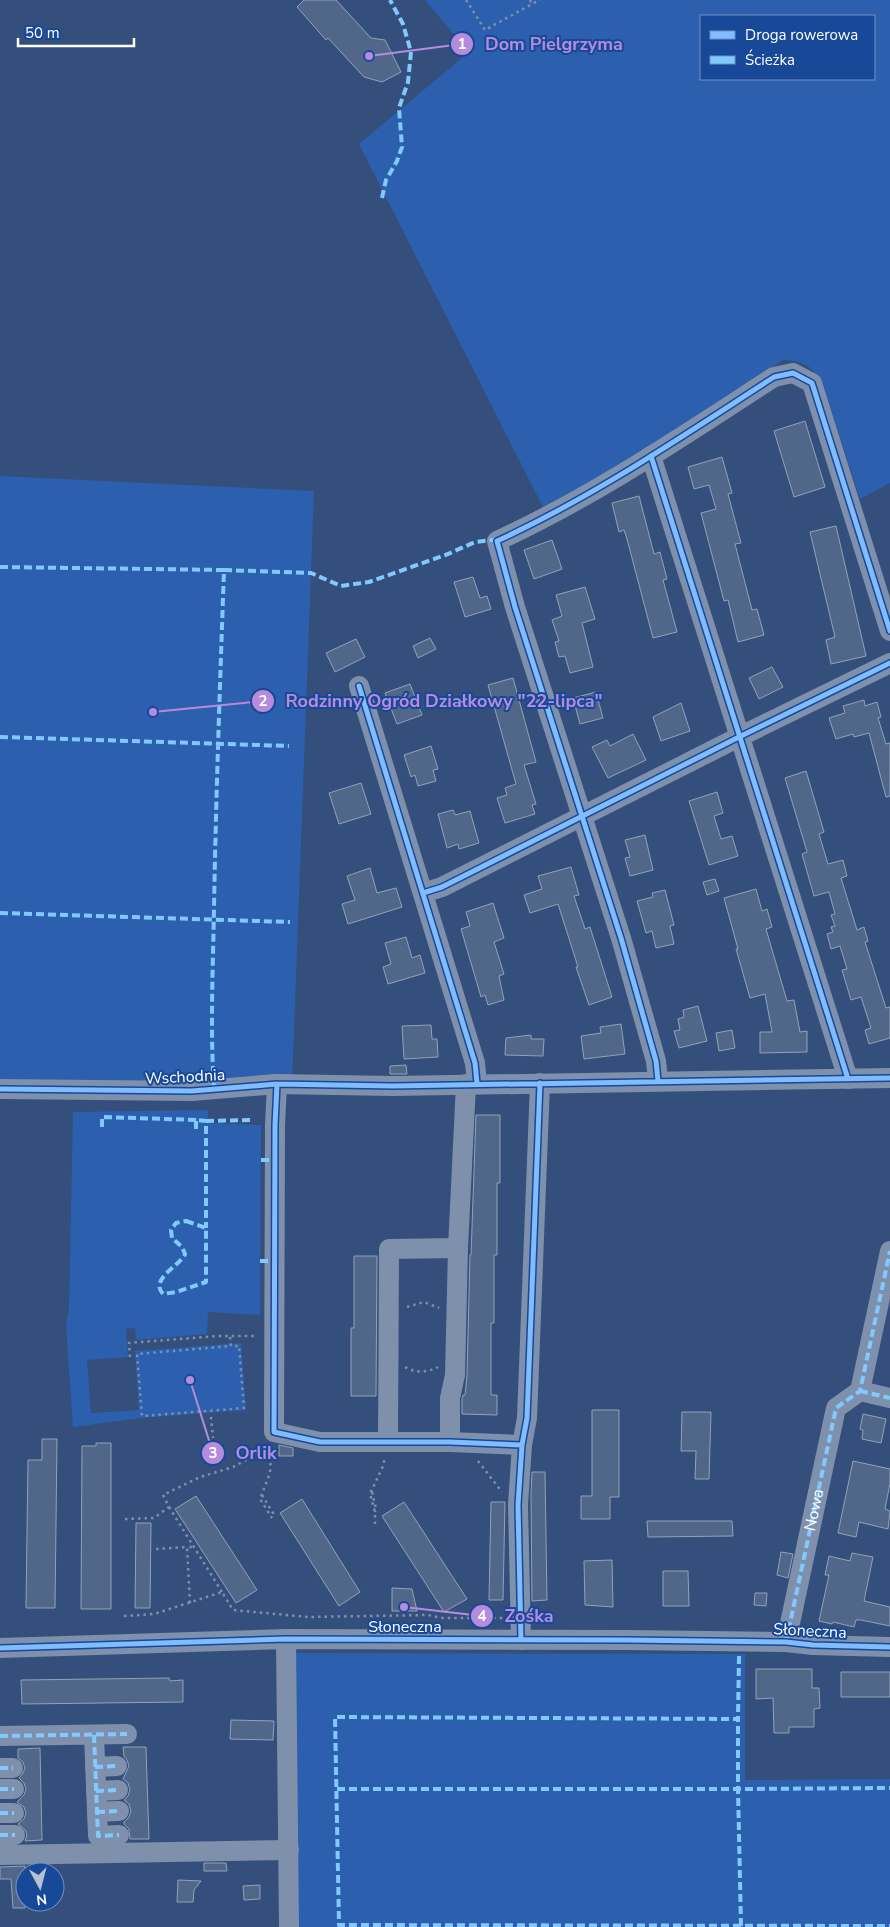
<svg xmlns="http://www.w3.org/2000/svg" width="890" height="1927" font-family="'Nunito Sans',sans-serif">
	<style>
		.green { fill: #2c5fae; fill-rule: evenodd }
		.building { fill: #51678a; stroke: #93a2ba }
		.lines { fill: none; stroke-linecap: round; stroke-linejoin: round }
		.path { stroke: #7f90ad; stroke-width: 2.5; stroke-dasharray: 2.5 4; stroke-linecap: butt }
		.minor { stroke: #7f90ad; stroke-width: 20 }
		.quiet { stroke: #80caff; stroke-width: 4; stroke-dasharray: 8 4; stroke-linecap: butt }
		.cycleway-casing { stroke: #174998; stroke-width: 8 }
		.cycleway { stroke: #80bcff; stroke-width: 5 }
		.labels { text-anchor: middle; dominant-baseline: central; stroke-width: 4; stroke-linejoin: round; paint-order: stroke }
		.street-label { font-size: 16px; fill: #fff; stroke: #174998 }
		.leader { fill: none; stroke: #b68bdc; stroke-width: 2 }
		.callout-dot { fill: #b68bdc; stroke: #174998; stroke-width: 2 }
		.mark-label { font-size: 15px; text-anchor: middle; font-weight: bold; fill: #fff }
		.callout-label { font-size: 18px; text-anchor: middle; font-weight: bold; fill: #b68bdc; stroke: #174998; stroke-width: 4; stroke-linejoin: round; paint-order: stroke }
	</style>
	<rect width="100%" height="100%" fill="#344f7b"/>
	<path class="green" d="M425,0H890V483L860,499L822,381C809,365 804,361 783,360L652,445L544,509L359,144L469,52ZM701,16H874V79H701Z
		M0,476L314,491L292,1085L0,1082Z
		M208,1110V1123L261,1125L260,1315L208,1312L207,1334L136,1340L135,1328L126,1329L128,1357L87,1360L91,1413L139,1410L135,1351L241,1343L246,1410L141,1418L73,1427L66,1326L69,1307L73,1112Z
		M292,1653L745,1654V1780L890,1779V1927H298Z"/>
	<path class="building" d="M304,0H336L371,38L385,40L401,72L382,82L364,77L328,38L326,40L297,7Z
		M805,421L825,487L794,497L774,431Z
		M722,457L732,493L728,494L741,543L735,544L752,610L757,609L764,635L738,642L728,600L724,601L701,513L716,509L709,485L694,489L688,467Z
		M639,496L654,554L660,552L667,579L663,580L677,632L653,638L627,539L624,530L619,532L612,503Z
		M836,526L866,656L831,664L826,640L835,637L810,532Z
		M552,540L562,569L534,579L524,550Z
		M473,577L480,598L487,596L491,609L465,617L454,582Z
		M585,587L595,619L582,623L593,667L570,673L565,656L559,657L555,642L559,641L552,620L562,616L556,595Z
		M430,638L436,649L418,658L413,646Z
		M356,639L365,657L335,672L326,653Z
		M772,667L783,687L759,699L749,678Z
		M513,678L536,762L524,765L536,804L532,805L535,814L505,823L497,798L507,795L505,788L516,784L488,685Z
		M410,684L422,715L397,724L385,693Z
		M596,692L603,718L580,724L573,698Z
		M864,700L865,706L877,702L881,717L878,718L886,744L890,743V796L886,797L869,733L854,737L853,734L836,739L829,718L845,713L843,706Z
		M681,703L690,731L661,741L653,717Z
		M633,734L646,760L608,778L592,747L607,740L610,746Z
		M431,746L438,769L433,770L436,781L418,786L415,775L411,777L404,755Z
		M806,771L824,832L819,834L828,864L843,860L847,876L841,878L857,930L864,927L868,941L865,942L886,1008L890,1007V1038L869,1044L865,1030L871,1028L861,997L851,1000L842,970L847,969L840,946L831,949L827,934L833,932L831,927L835,926L831,915L835,914L829,892L814,896L802,854L807,852L785,778Z
		M361,783L371,814L339,824L329,793Z
		M717,792L723,813L714,816L721,839L732,836L738,856L709,865L689,801Z
		M453,810L455,815L470,811L479,843L459,849L458,844L447,848L438,814Z
		M645,835L653,870L630,876L625,858L630,857L625,840Z
		M571,867L579,895L574,896L585,929L590,927L612,997L589,1005L576,967H578L558,904L530,913L524,895L542,889L538,876Z
		M370,868L377,893L396,888L402,907L348,924L342,904L355,900L347,876Z
		M715,879L719,891L707,895L703,882Z
		M756,889L762,911L767,909L772,927L766,929L787,1001L794,1000L800,1032L807,1031V1052L760,1053V1032H772L765,994L750,998L736,949H738L724,898Z
		M665,890L674,925L670,926L674,944L656,948L652,931L646,933L637,901L653,897L652,893Z
		M493,903L504,938L494,942L504,974L499,976L504,1000L488,1005L485,995L481,997L461,929L470,926L466,912Z
		M406,937L412,958L420,955L425,973L388,984L383,967L391,964L385,943Z
		M698,1006L707,1041L679,1048L674,1031L680,1030L678,1019L684,1017L683,1010Z
		M621,1024L625,1054L584,1059L581,1036L601,1033L600,1027Z
		M431,1025L432,1039H437L438,1057L404,1059L402,1026Z
		M732,1030L735,1048L719,1051L716,1033Z
		M531,1035V1039H544L543,1056L505,1055L506,1038Z
		M406,1065L407,1074H390V1066Z
		M476,1115H500V1183H497V1255H494V1323H491V1395H497V1415L462,1414V1399L463,1395H465L467,1375L470,1255H471Z
		M354,1256H377L376,1396H351V1328H354Z
		M592,1410H619V1497H610V1519H581V1496H592Z
		M682,1412H711L709,1479H695L696,1451H681Z
		M863,1414L886,1419L881,1443L862,1439L863,1430L860,1429Z
		M42,1439H57L55,1608H26L28,1460H42Z
		M96,1443H111V1609H81L82,1446H96Z
		M279,1445L293,1448V1456H279Z
		M853,1461L890,1469V1483L885,1509L890,1511L888,1529L859,1522L856,1537L838,1533Z
		M532,1472H545L547,1600L532,1601L531,1494Z
		M196,1496L257,1590L236,1603L175,1509Z
		M302,1499L360,1592L339,1606L280,1513Z
		M404,1502L467,1599L444,1612L382,1516Z
		M491,1502H505L503,1600H489Z
		M647,1521H732L733,1536L648,1537Z
		M136,1523H151L150,1608H135Z
		M781,1552L793,1554L788,1578L777,1575Z
		M852,1553L873,1557L864,1601L890,1607V1626L861,1620H856L854,1627L833,1622L832,1624L819,1621L829,1575H825L829,1556L850,1561Z
		M612,1560L613,1607L585,1605L584,1561Z
		M663,1571H688L689,1606H663Z
		M392,1588L412,1589L417,1611H392Z
		M755,1593H767L766,1606L754,1605Z
		M756,1669H812V1688H819L820,1708L814,1709V1727H789V1733H774L773,1698L756,1699Z
		M841,1672H890V1697H841Z
		M169,1678L170,1681L183,1680V1702L22,1704L21,1680Z
		M231,1720L274,1721L273,1740L230,1739Z
		M123,1747H146L149,1839H130L129,1829L124,1824V1822L129,1817L131,1811L129,1804L124,1800L128,1796L130,1790L128,1783L123,1779L129,1766L127,1760L124,1756Z
		M40,1748L42,1840L25,1841L27,1835L25,1830L18,1824L24,1819L26,1813L24,1807L17,1802L24,1795L26,1789L24,1783L19,1778L23,1773L25,1768L23,1762L18,1758V1749Z
		M204,1863H226L227,1871H204Z
		M25,1866V1908H13L11,1879H0V1867Z
		M178,1880L201,1881L194,1890L193,1902H177Z
		M260,1885V1899L244,1900L243,1886Z"/>
	<g class="lines">
		<path class="path" d="M466,0L485,30L532,4
			M530,0L532,4L540,0
			M407,1307L424,1302L439,1308
			M230,1337L231,1346L137,1354L142,1416L244,1408L239,1346H231
			M130,1357L129,1343L217,1336H257
			M405,1367C416,1373 426,1373 438,1367
			M211,1417L213,1438
			M271,1450L270,1473L260,1499L272,1518
			M478,1461L502,1492
			M372,1492L376,1509L375,1512
			M262,1495L273,1513L272,1516
			M169,1507L222,1592
			M125,1519L154,1518L169,1507L163,1495L200,1477L233,1467L268,1448
			M375,1524V1512L370,1494L384,1464V1459
			M156,1549L187,1547
			M190,1603L187,1547H194
			M124,1616L154,1614L222,1592L233,1610L308,1617L428,1615L442,1618H503"/>
		<g class="minor">
			<path d="M651,456L848,1079"/>
			<path d="M359,686L475,1063L477,1083"/>
			<path d="M423,893L442,887L739,737L890,663"/>
			<path d="M658,1081L656,1061L621,938L515,607L497,541C595,496 684,435 774,377L793,373L812,383L890,631"/>
			<path d="M277,1084L275,1125L274,1432L320,1442H450L522,1445L518,1505L521,1640"/>
			<path d="M0,1089L192,1091L277,1084L393,1086L890,1078"/>
			<path d="M860,1391L890,1398"/>
			<path d="M388,1442L389,1249L458,1248L466,1084"/>
			<path d="M450,1442V1398L455,1375L458,1248"/>
			<path d="M522,1445L527,1418L540,1083"/>
			<path d="M286,1639L289,1927"/>
			<path id="s1" d="M786,1642L836,1408L860,1391L890,1251"/>
			<path d="M0,1648L286,1639L627,1640L786,1642L813,1645L890,1647"/>
			<path d="M94,1735L98,1836L119,1835"/>
			<path d="M0,1736L127,1734"/>
			<path d="M95,1767L117,1766"/>
			<path d="M0,1768H13"/>
			<path d="M0,1789H14"/>
			<path d="M96,1791L118,1790"/>
			<path d="M97,1812L119,1811"/>
			<path d="M0,1813H14"/>
			<path d="M0,1835H15"/>
			<path d="M0,1855L289,1850"/>
		</g>
		<path class="quiet" d="M382,198L386,180L397,161L402,147L399,108L408,82L411,52L403,24L390,0
			M0,567L224,570C220,683 216,795 214,908C213,968 210,1029 214,1089
			M224,570L311,573L341,586L369,582L448,554L475,542L500,539
			M0,737L289,746
			M0,913L290,922
			M206,1121L251,1120
			M102,1127V1117L196,1120
			M196,1129V1120L206,1121V1228
			M261,1160H275
			M186,1221L206,1228V1282L176,1292L163,1294C149,1279 181,1265 185,1254L182,1247L172,1238L171,1230L176,1223Z
			M260,1261H274
			M860,1391L890,1398
			M786,1642L836,1408L860,1391L890,1251
			M739,1656L738,1719L335,1717L339,1925L890,1926
			M94,1735L98,1836L119,1835
			M0,1736L127,1734
			M95,1767L117,1766
			M0,1768H13
			M0,1789H14
			M337,1789H738V1719
			M96,1791L118,1790
			M97,1812L119,1811
			M0,1813H14
			M0,1835H15
			M741,1926L738,1789L890,1788"/>
		<defs>
			<path id="cycleway" d="M651,456L848,1079
				M359,686L475,1063L477,1083
				M423,893L442,887L739,737L890,663
				M658,1081L656,1061L621,938L515,607L497,541C595,496 684,435 774,377L793,373L812,383L890,631
				M277,1084L275,1125L274,1432L320,1442H450L522,1445L518,1505L521,1640
				M0,1089L192,1091L277,1084L393,1086L890,1078
				M522,1445L527,1418L540,1083
				M0,1648L286,1639L627,1640L786,1642L813,1645L890,1647"/>
		</defs>
		<use href="#cycleway" class="cycleway-casing"/>
		<use href="#cycleway" class="cycleway"/>
	</g>
	<g class="labels">
		<g class="street-label">
			<text transform="translate(185 1077) rotate(-3)">Wschodnia</text>
			<text stroke="none"><textPath href="#s1" startOffset="135">Nowa</textPath></text>
			<text x="405" y="1627">Słoneczna</text>
			<text transform="translate(810 1631) rotate(3)">Słoneczna</text>
		</g>
	</g>
	<path class="leader" d="M369 56L462 44M153 712L263 701M190 1380L213 1453M404 1607L482 1616"/>
	<g class="callout-dot">
		<circle cx="369" cy="56" r="5"/>
		<circle cx="153" cy="712" r="5"/>
		<circle cx="190" cy="1380" r="5"/>
		<circle cx="404" cy="1607" r="5"/>
		<circle cx="462" cy="44" r="12"/>
		<circle cx="263" cy="701" r="12"/>
		<circle cx="213" cy="1453" r="12"/>
		<circle cx="482" cy="1616" r="12"/>
	</g>
	<g class="mark-label">
		<text x="462" y="49">1</text>
		<text x="263" y="706">2</text>
		<text x="213" y="1458">3</text>
		<text x="482" y="1621">4</text>
	</g>
	<g class="callout-label">
		<text x="554" y="50">Dom Pielgrzyma</text>
		<text x="444" y="707">Rodzinny Ogród Działkowy "22-lipca"</text>
		<text x="256" y="1459">Orlik</text>
		<text x="529" y="1622">Zośka</text>
	</g>
	<rect x="700" y="15" width="175" height="65" fill="#174998" stroke="#7492c1"/>
	<rect x="710" y="31" width="25" height="8" fill="#80bcff" stroke="#7492c1"/>
	<text x="745" y="40" font-size="15" fill="#ffffff">Droga rowerowa</text>
	<rect x="710" y="56" width="25" height="8" fill="#80caff" stroke="#7492c1"/>
	<text x="745" y="65" font-size="15" fill="#ffffff">Ścieżka</text>
	<g transform="translate(40 1887) rotate(173)"><circle r="24" fill="#174998" stroke="#7492c1"/>
	<path d="M0-4L9 19L0 12L-9 19Z" fill="#b8c1d1"/>
	<text y="-8" font-size="14" font-weight="bold" text-anchor="middle" fill="#ffffff">N</text>
	</g>
	<path d="M18 38v8h116v-8" fill="none" stroke="#ffffff" stroke-width="2.5"/>
	<text x="25" y="38" font-size="15" fill="#ffffff" stroke="#174998" stroke-width="4" paint-order="stroke">50 m</text>
</svg>
